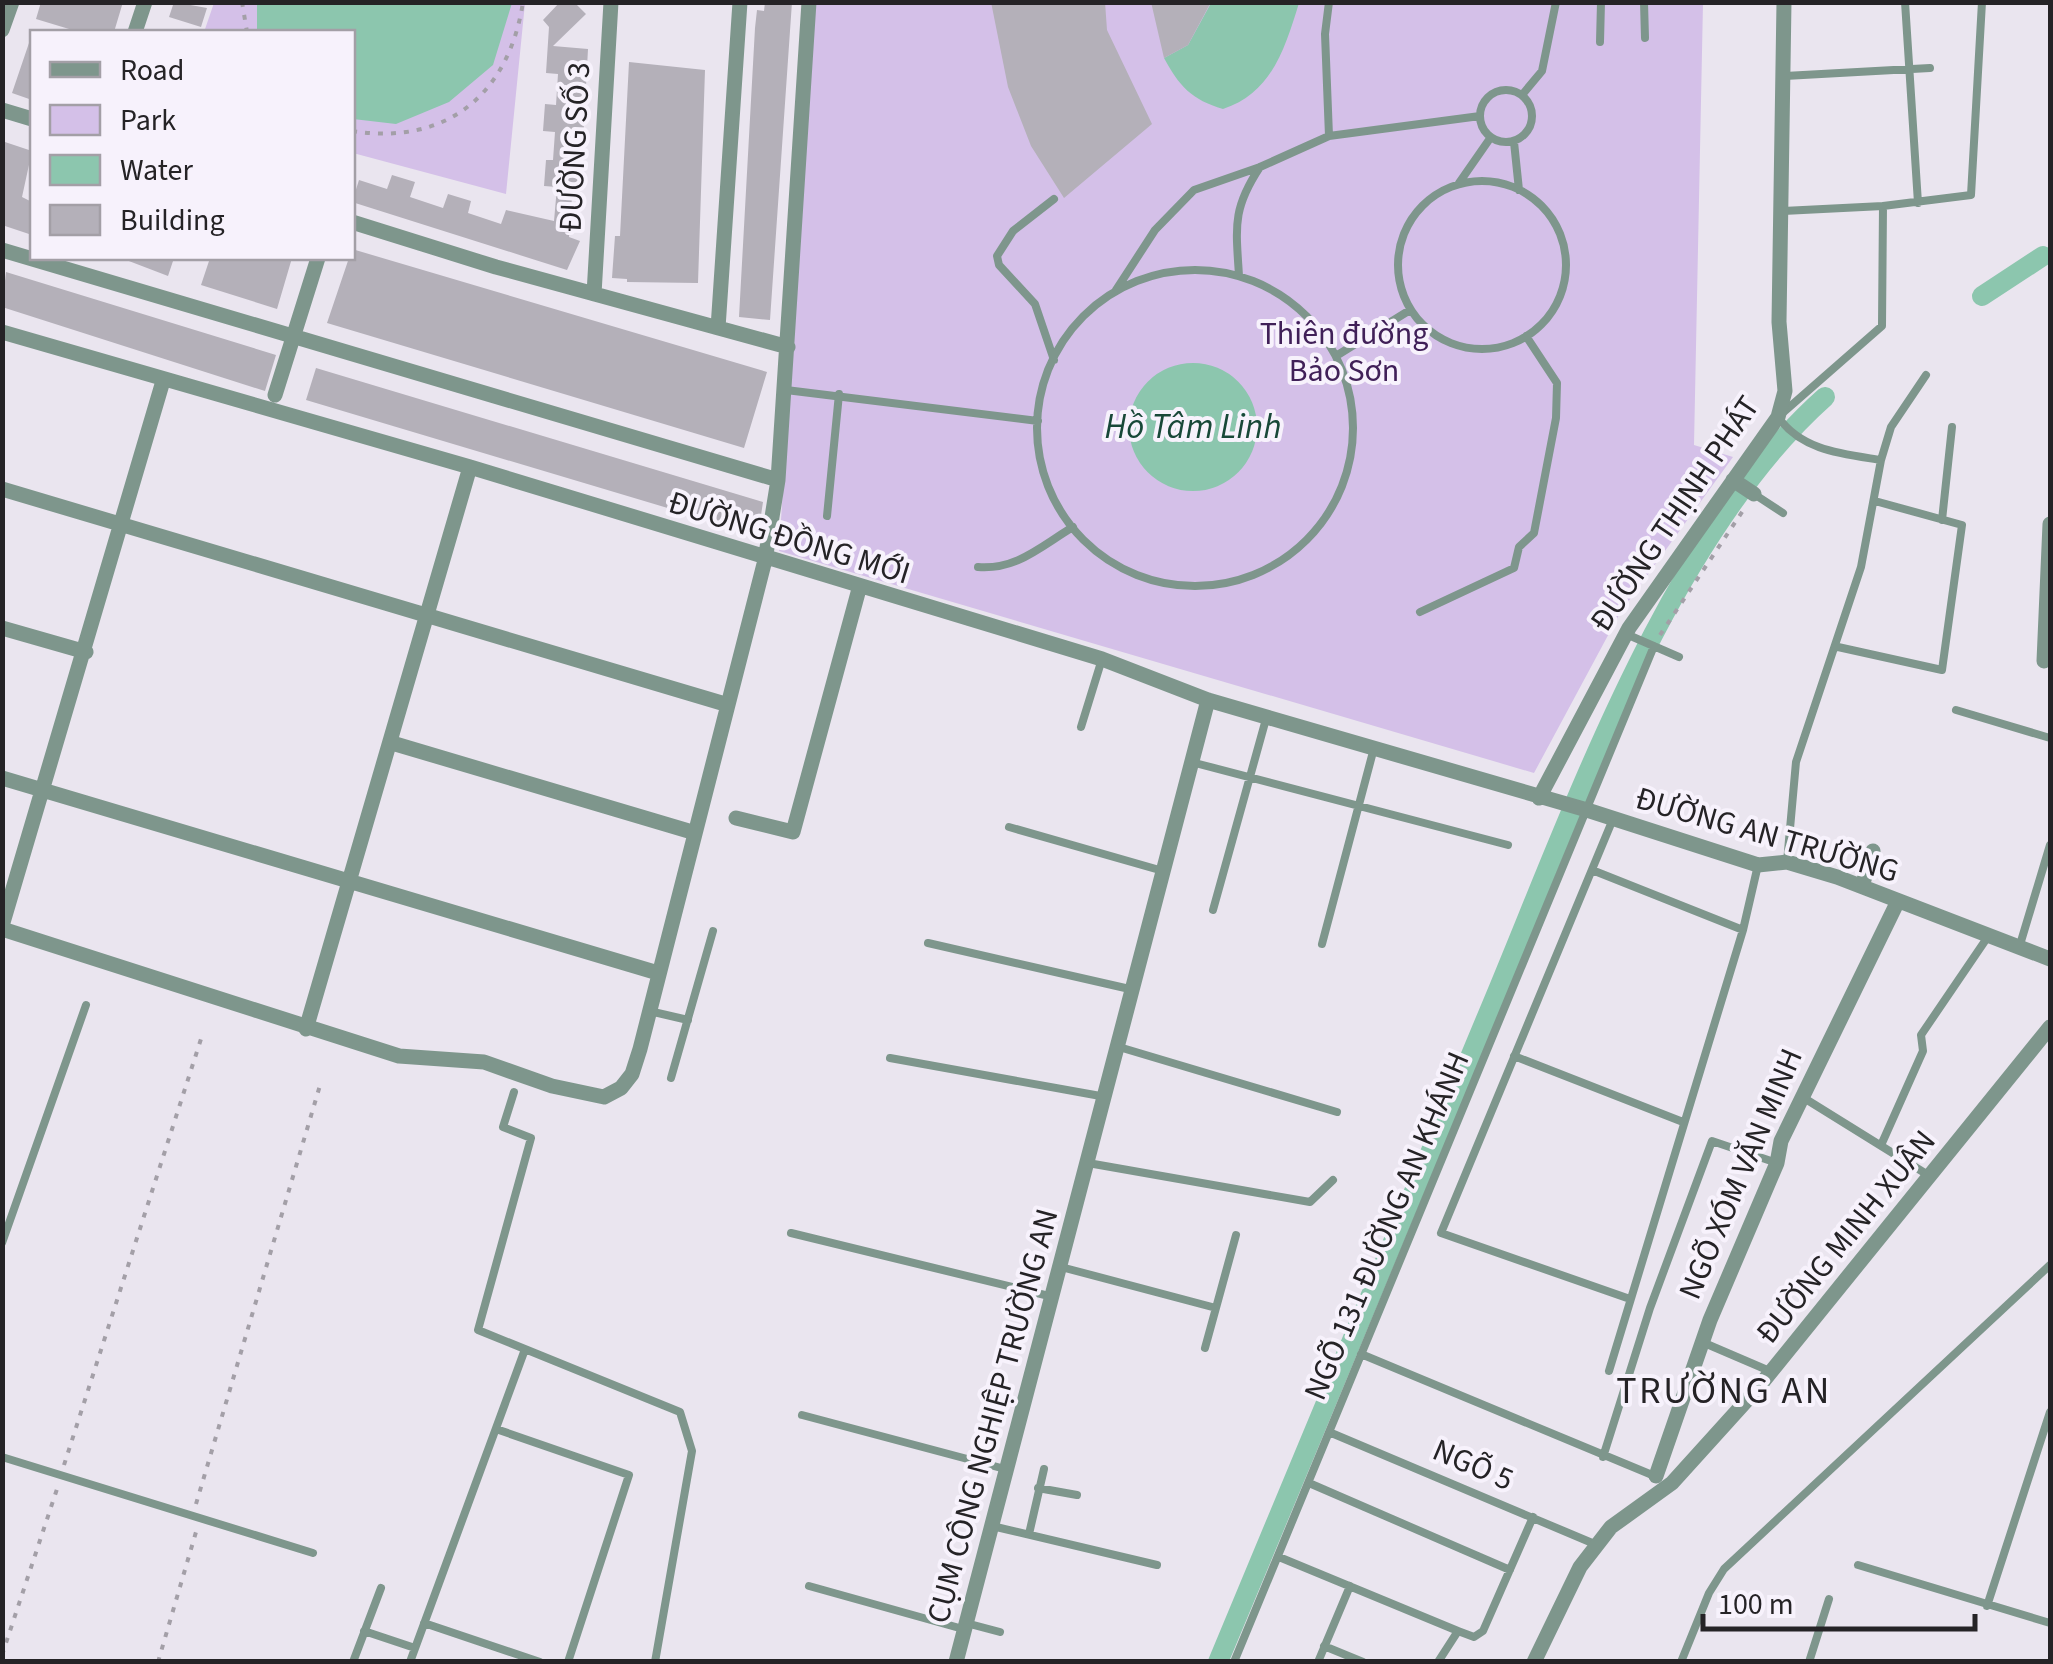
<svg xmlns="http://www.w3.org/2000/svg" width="2053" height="1664" font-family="'Source Sans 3',sans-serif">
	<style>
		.green { fill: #d4c0e8 }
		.water { fill: #8cc6ae }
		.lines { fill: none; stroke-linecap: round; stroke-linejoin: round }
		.canal { stroke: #8cc6ae; stroke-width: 20 }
		.building { fill: #b4b0b9 }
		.path { stroke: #a39fa7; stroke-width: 4; stroke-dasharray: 5 8; stroke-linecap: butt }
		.service { stroke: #7e968c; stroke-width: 8 }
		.minor { stroke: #7e968c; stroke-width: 15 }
		.labels { text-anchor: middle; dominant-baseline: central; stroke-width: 8; stroke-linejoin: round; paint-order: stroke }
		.street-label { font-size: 32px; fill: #252326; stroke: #f7f2fc }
		.park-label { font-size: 32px; fill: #402058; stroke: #f7f2fc }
		.water-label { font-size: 35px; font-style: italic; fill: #184838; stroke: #f7f2fc }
		.quarter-label { font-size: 38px; letter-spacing: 2.5px; fill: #252326; stroke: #f7f2fc }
	</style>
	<rect width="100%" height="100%" fill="#eae5ef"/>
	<path class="green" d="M214,3H525L506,194L353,153L352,32H204Z
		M814,3H1703L1694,445L1733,457L1620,613L1534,773L779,551Z"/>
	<path class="water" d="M257,3V2L512,3L493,65L449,102L396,124L353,119L352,32H257Z
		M1211,3H1299C1285,48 1272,93 1223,109C1192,100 1179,86 1164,58L1188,45Z
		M1129 427a64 64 0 1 1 128 0a64 64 0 1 1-128 0Z"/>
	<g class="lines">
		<path class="canal" d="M1982,296L2043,256
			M1218,1662C1308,1446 1398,1230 1488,1014C1570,820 1666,538 1825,397"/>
	</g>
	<path class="building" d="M41,2H123L114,32H79L36,19Z
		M174,2L207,8L201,27L169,17Z
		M560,2H574L586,14L553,46L588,49L580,197H572L569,237L580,241L567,270L352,202L359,180L387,189L392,175L415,182L410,197L443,208L448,194L471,201L468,213L501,224L506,210L554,221L557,187L544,186L546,160H553L555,132L543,131L545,104L556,105L558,74L546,73L549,27L543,20Z
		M765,2H792L770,320L739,317L755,28L757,10L764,11Z
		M991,2H1105L1107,30L1152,124L1064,198L1031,146L1008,87Z
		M1151,2H1211L1188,45L1164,58Z
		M30,40L32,41V100L12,93Z
		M629,62L705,70L698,283L627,282V279L612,278L615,236H620Z
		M2,141L32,151L22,197L32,202V235L2,225Z
		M352,249L767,372L744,448L327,323Z
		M121,258H174L168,276Z
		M210,258H292L277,309L201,285Z
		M6,272L276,355L265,391L2,307Z
		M316,368L763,502L758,535L306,400Z"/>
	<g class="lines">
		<path class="path" d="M242,2L247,32
			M352,131C447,146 509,94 523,2
			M352,143L356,132
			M1660,635L1746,506
			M64,1465L201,1039
			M196,1504L321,1082
			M2,1655L57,1489
			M158,1662L196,1532"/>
		<path class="service" d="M1644,2L1645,38
			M1905,2L1918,203
			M1600,42L1601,2
			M1785,76L1930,68
			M1480 116a26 26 0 1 1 52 0a26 26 0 1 1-52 0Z
			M1522,95L1542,71L1556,2
			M1329,136L1325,34L1329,2
			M1514,142L1519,190
			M1398 265a84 84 0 1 1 168 0a84 84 0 1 1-168 0Z
			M1459,183L1491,137
			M1054,199L1013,231L997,256L999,265L1035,304L1054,360
			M1783,211L1883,206
			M1037 428a158 158 0 1 1 316 0a158 158 0 1 1-316 0Z
			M1239,276C1236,227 1232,209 1260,167
			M1116,290L1155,230L1194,190L1260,167L1329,136L1480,116
			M1336,356L1410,310
			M786,390L1038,421
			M1881,460C1843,454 1802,451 1778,417L1882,326L1883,206L1971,195L1982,2
			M1754,494L1783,513
			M827,516L839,394
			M1942,520L1952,427
			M978,567C1017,570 1041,546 1073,527
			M1420,612L1514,568L1519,547L1534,533L1556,418L1557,383L1526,336
			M1626,634L1679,657
			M1838,647L1942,670L1962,525L1875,501
			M1956,710L2050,738
			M1081,727L1102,659
			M1195,763L1508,845
			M1613,819L1441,1233L1630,1299
			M1009,827L1163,871
			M1787,862L1796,762L1861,567L1881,460L1891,427L1926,375
			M1592,870L1743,930
			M1213,910L1266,719
			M928,943L1134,990
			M1322,944L1374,748
			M2019,948L2050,845
			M649,1011L688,1020
			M1119,1047L1337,1112
			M1514,1056L1683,1122
			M890,1058L1106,1097
			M671,1078L713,931
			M514,1092L503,1127L531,1138L478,1330L680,1412L692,1451L655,1662
			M1804,1098L1928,1175
			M1882,1143L1923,1051L1921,1035L1987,938
			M1088,1163L1310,1202L1333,1180
			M791,1233L1053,1297
			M2,1243L86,1005
			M1061,1267L1216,1308
			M1702,1342L1772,1372
			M1205,1348L1236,1235
			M1361,1354L1657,1477
			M1609,1371L1743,930L1758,865
			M802,1415L1005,1469
			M496,1429L629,1475L568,1662
			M1329,1432L1597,1545
			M2,1457L313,1553
			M1603,1457L1650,1308L1712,1141L1777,1163
			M1309,1483L1510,1570
			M1038,1488L1077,1495
			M992,1526L1157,1565
			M1029,1534L1044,1469
			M1279,1557L1458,1631
			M1858,1565L2050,1623
			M809,1586L963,1629
			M1987,1606L2050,1412
			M424,1623L540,1662
			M966,1623L1000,1632
			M364,1631L415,1648
			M1324,1646L1363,1662
			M353,1662L381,1588
			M410,1662L524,1352
			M1234,1662L1654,646
			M1318,1662L1350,1586
			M1438,1662L1458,1631L1474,1637L1483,1631L1533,1517
			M1681,1662L1709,1593L1724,1569L2050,1265
			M1809,1662L1829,1599"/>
		<path class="minor" d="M2,30L12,2
			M135,32L145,2
			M2,110L32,119
			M352,222L496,267L788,347
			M2,250L778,480
			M594,294L611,2
			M718,328L740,2
			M2,332L470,467L1102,659L1208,700L1587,810L1758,865L1787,862L1837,877L2050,959
			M275,395L318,258
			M1733,480L1754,494
			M2,489L725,704
			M2,628L86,652
			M2044,661L2050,524
			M392,743L692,832
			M2,778L658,973
			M1539,798L1629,628L1778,417L1785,391L1779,322L1784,2
			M736,818L793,832L859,589
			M1862,886L1873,851
			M2,926L163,381
			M2,929L399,1056L484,1062L552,1086L604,1097L621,1088L632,1074L640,1049L765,560L778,480L809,2
			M306,1029L470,467
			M1656,1476L1710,1320L1777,1163L1781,1141L1898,901
			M956,1662L1208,700
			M1534,1662L1580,1567L1611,1527L1672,1483L1757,1389L2050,1027"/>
	</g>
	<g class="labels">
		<g class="street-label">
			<text transform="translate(575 147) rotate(-87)">ĐƯỜNG SỐ 3</text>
			<text transform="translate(1675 514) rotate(-56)">ĐƯỜNG THỊNH PHÁT</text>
			<text transform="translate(789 538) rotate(17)">ĐƯỜNG ĐỒNG MỚI</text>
			<text transform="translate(1767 835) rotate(16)">ĐƯỜNG AN TRƯỜNG</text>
			<text transform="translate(1741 1174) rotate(-67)">NGÕ XÓM VĂN MINH</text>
			<text transform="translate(1387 1226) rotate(-67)">NGÕ 131 ĐƯỜNG AN KHÁNH</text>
			<text transform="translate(1846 1237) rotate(-51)">ĐƯỜNG MINH XUÂN</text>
			<text transform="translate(993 1416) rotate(-75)">CỤM CÔNG NGHIỆP TRƯỜNG AN</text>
			<text transform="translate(1473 1465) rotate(23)">NGÕ 5</text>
		</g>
		<g class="park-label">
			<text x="1344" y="334">Thiên đường<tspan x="1344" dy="37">Bảo Sơn</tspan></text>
		</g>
		<g class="water-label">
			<text x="1193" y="427">Hồ Tâm Linh</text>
		</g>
		<g class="quarter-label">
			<text x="1724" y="1391">TRƯỜNG AN</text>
		</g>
	</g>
	<rect width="2053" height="1664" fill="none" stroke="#252326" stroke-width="10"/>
	<rect x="30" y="30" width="325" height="230" fill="#f7f2fc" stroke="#a39fa6" stroke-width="2.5"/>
	<rect x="50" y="62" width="50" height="15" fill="#7e968c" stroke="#a39fa6" stroke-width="2.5"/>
	<text x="120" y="80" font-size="30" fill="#252326">Road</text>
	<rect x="50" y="105" width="50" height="30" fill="#d4c0e8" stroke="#a39fa6" stroke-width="2.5"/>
	<text x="120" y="130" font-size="30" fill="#252326">Park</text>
	<rect x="50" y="155" width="50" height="30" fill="#8cc6ae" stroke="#a39fa6" stroke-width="2.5"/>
	<text x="120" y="180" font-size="30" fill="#252326">Water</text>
	<rect x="50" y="205" width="50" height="30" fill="#b4b0b9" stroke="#a39fa6" stroke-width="2.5"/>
	<text x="120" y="230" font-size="30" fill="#252326">Building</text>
	<path d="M1703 1614v15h272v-15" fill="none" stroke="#252326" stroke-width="5"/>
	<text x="1718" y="1614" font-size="30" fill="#252326" stroke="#f7f2fc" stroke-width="8" paint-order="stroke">100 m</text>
</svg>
